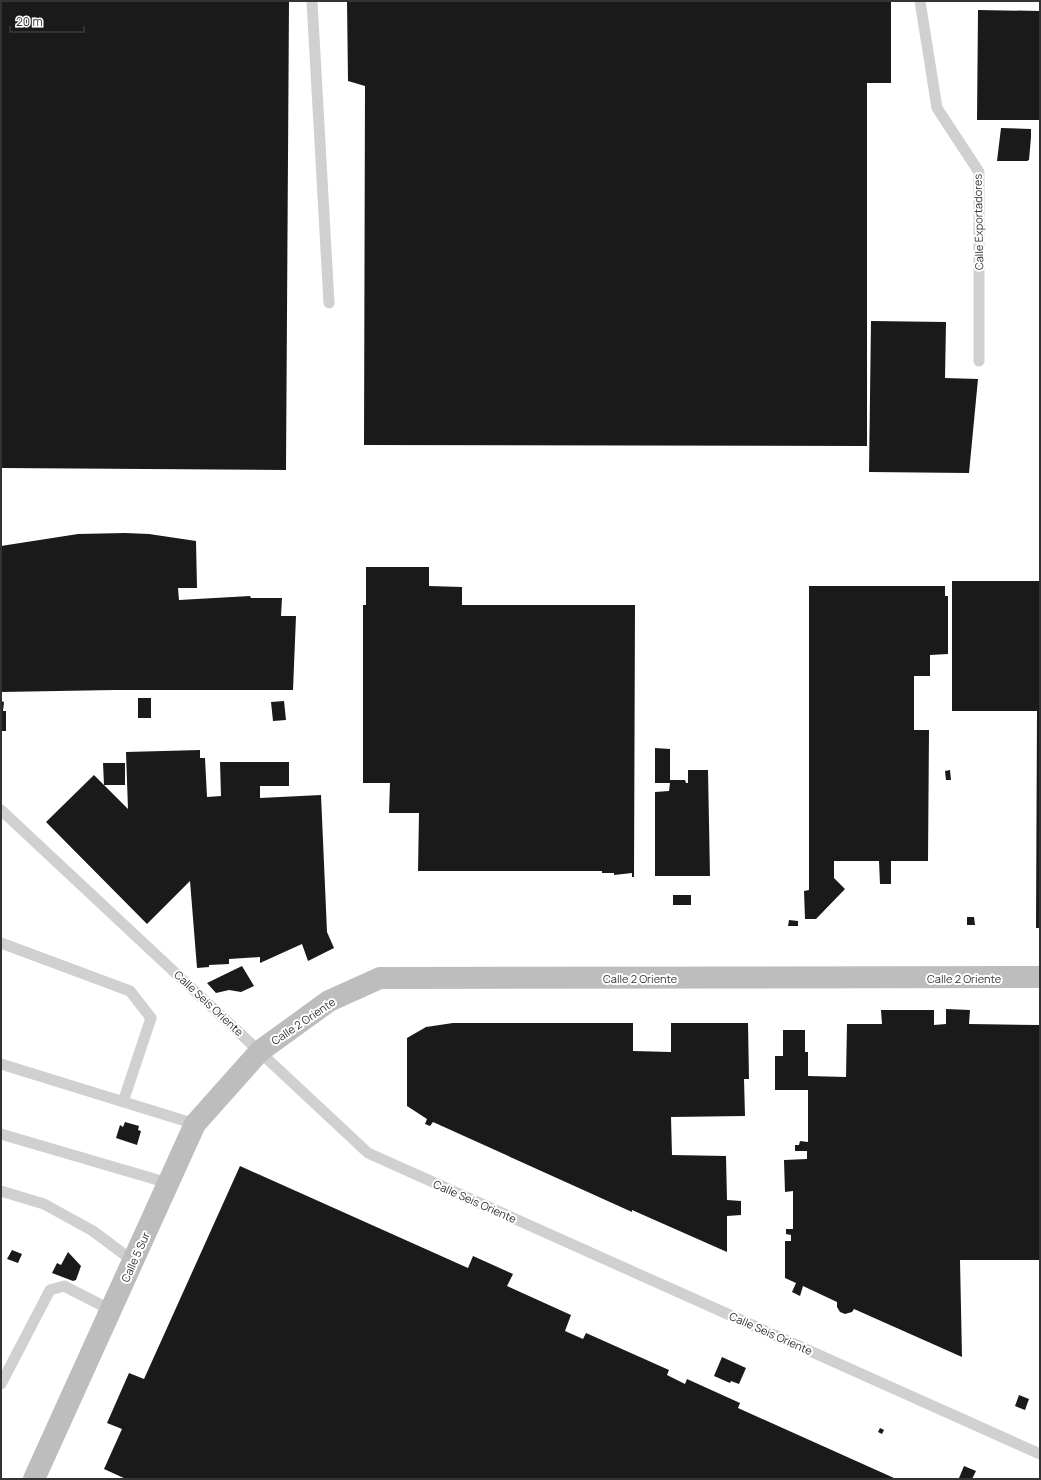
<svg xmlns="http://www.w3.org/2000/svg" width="1041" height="1480" font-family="Manrope,sans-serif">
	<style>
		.building { fill: #1a1a1a }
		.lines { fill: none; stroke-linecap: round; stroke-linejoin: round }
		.lane { stroke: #d0d0d0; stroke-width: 11 }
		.secondary { stroke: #bdbdbd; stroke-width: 22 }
		.labels { text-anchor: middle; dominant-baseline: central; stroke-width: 4; stroke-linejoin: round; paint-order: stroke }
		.street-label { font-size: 11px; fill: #333; stroke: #fff }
	</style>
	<rect width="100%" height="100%" fill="#fff"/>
	<path class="building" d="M1,1H289L286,470L1,468Z
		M347,1H891V83H867V446L364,445L365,86L348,81Z
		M978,10L1040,11V120H977Z
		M1001,128L1031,129V137L1029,160L1027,161H997Z
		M871,321L946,322L945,378L978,379L969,473L869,472Z
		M125,533L149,534L196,541L197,588H178L179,600L250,596L251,598H282L281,616H296L293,690H114L1,692V546L78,534Z
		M366,567H429V586L462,587V605H635L634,877H632V873L614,875V873H602V871H418L419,813H389L390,783H363V605H366Z
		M952,581H1040V928H1036L1037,711H952Z
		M809,586H945V596H948V654L930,655V676H914V730H929L928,861H891V884H880L879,861H834V878L845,889L816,919H805L804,891L809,890Z
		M138,698H151V718H138Z
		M1,701L4,702L3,711H6V731H1Z
		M284,701L286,720L273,721L271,702Z
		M655,748L670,749V780H685L686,783H688V770H708L710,876H655V792L669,791L670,783H655Z
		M200,750V758H205L207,797L221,796L220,762H289V786H260V798L321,795L327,932L334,948L308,961L302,944L260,963V957L229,959V964L209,965V967L197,968L190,881L147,924L46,822L94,775L104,785L103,763H125V785H104L128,809L126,752Z
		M950,770L951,780H946L945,771Z
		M673,895H691V905H673Z
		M967,917H974L975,925H967Z
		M789,920L798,921V926H788Z
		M242,966L254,986L241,992L229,990L216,993L207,983Z
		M946,1009L970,1010L969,1024L1040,1025V1260H960L962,1357L854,1309L852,1312L845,1314L840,1312L837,1307V1302L803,1286L800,1296L792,1292L796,1283L785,1278V1241H791V1235L786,1234V1229H793V1191L785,1192L784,1160L807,1159V1151H795V1145H799L800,1141L808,1142V1090H775V1056H783V1030H805V1052H808V1076L846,1077L847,1024H882L881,1010H934V1025L946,1024Z
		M453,1023H633V1051L671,1052V1023H748L749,1079H744L745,1116L671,1117L672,1155L726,1156L727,1200L741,1201V1215L727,1216V1252L632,1210V1212L433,1122L430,1126L425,1124L427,1119L407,1106V1038L426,1027Z
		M125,1122L139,1126L138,1130L141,1131L137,1145L116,1138L120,1125L123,1127Z
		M240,1166L468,1268L473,1256L513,1274L507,1286L571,1315L565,1331L583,1339L586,1333L669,1370L667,1375L685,1384L687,1379L740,1403L738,1408L894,1478V1479H126L104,1469L122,1429L107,1423L129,1373L144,1379Z
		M12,1250L22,1254L18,1263L7,1259Z
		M68,1252L81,1266L76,1280L73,1281L52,1273L57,1263L61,1265Z
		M722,1357L746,1368L739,1384L731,1381L730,1383L714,1376Z
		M1019,1395L1029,1399L1025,1410L1015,1406Z
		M880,1428L884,1430L882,1434L878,1432Z
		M964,1466L976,1471L972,1479L959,1478Z"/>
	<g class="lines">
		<path class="lane" d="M312,1L329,303
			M920,1L937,108L979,172V361
			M1,810L368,1153L1040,1454
			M1,943L130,991L151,1018L123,1102
			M1,1064L195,1124
			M1,1134L168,1183
			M1,1191L44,1204L93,1231L133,1261
			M1,1384L50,1290L64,1286L111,1310"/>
		<path class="secondary" d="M34,1479L195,1124L260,1051L329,1001L380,978L1040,977"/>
	</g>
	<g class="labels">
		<g class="street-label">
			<text transform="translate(978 222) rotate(-91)">Calle Exportadores</text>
			<text x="640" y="978">Calle 2 Oriente</text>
			<text x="964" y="978">Calle 2 Oriente</text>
			<text transform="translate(209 1003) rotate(43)">Calle Seis Oriente</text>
			<text transform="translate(303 1021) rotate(-34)">Calle 2 Oriente</text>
			<text transform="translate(475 1201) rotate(24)">Calle Seis Oriente</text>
			<text transform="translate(135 1257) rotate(-66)">Calle 5 Sur</text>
			<text transform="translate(771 1333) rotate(24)">Calle Seis Oriente</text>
		</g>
	</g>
	<rect width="1041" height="1480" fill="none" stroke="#333333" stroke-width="4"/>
	<path d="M10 26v6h74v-6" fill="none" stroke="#333333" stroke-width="2"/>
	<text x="16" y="26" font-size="12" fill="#333333" stroke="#ffffff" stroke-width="3" paint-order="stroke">20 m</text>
</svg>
